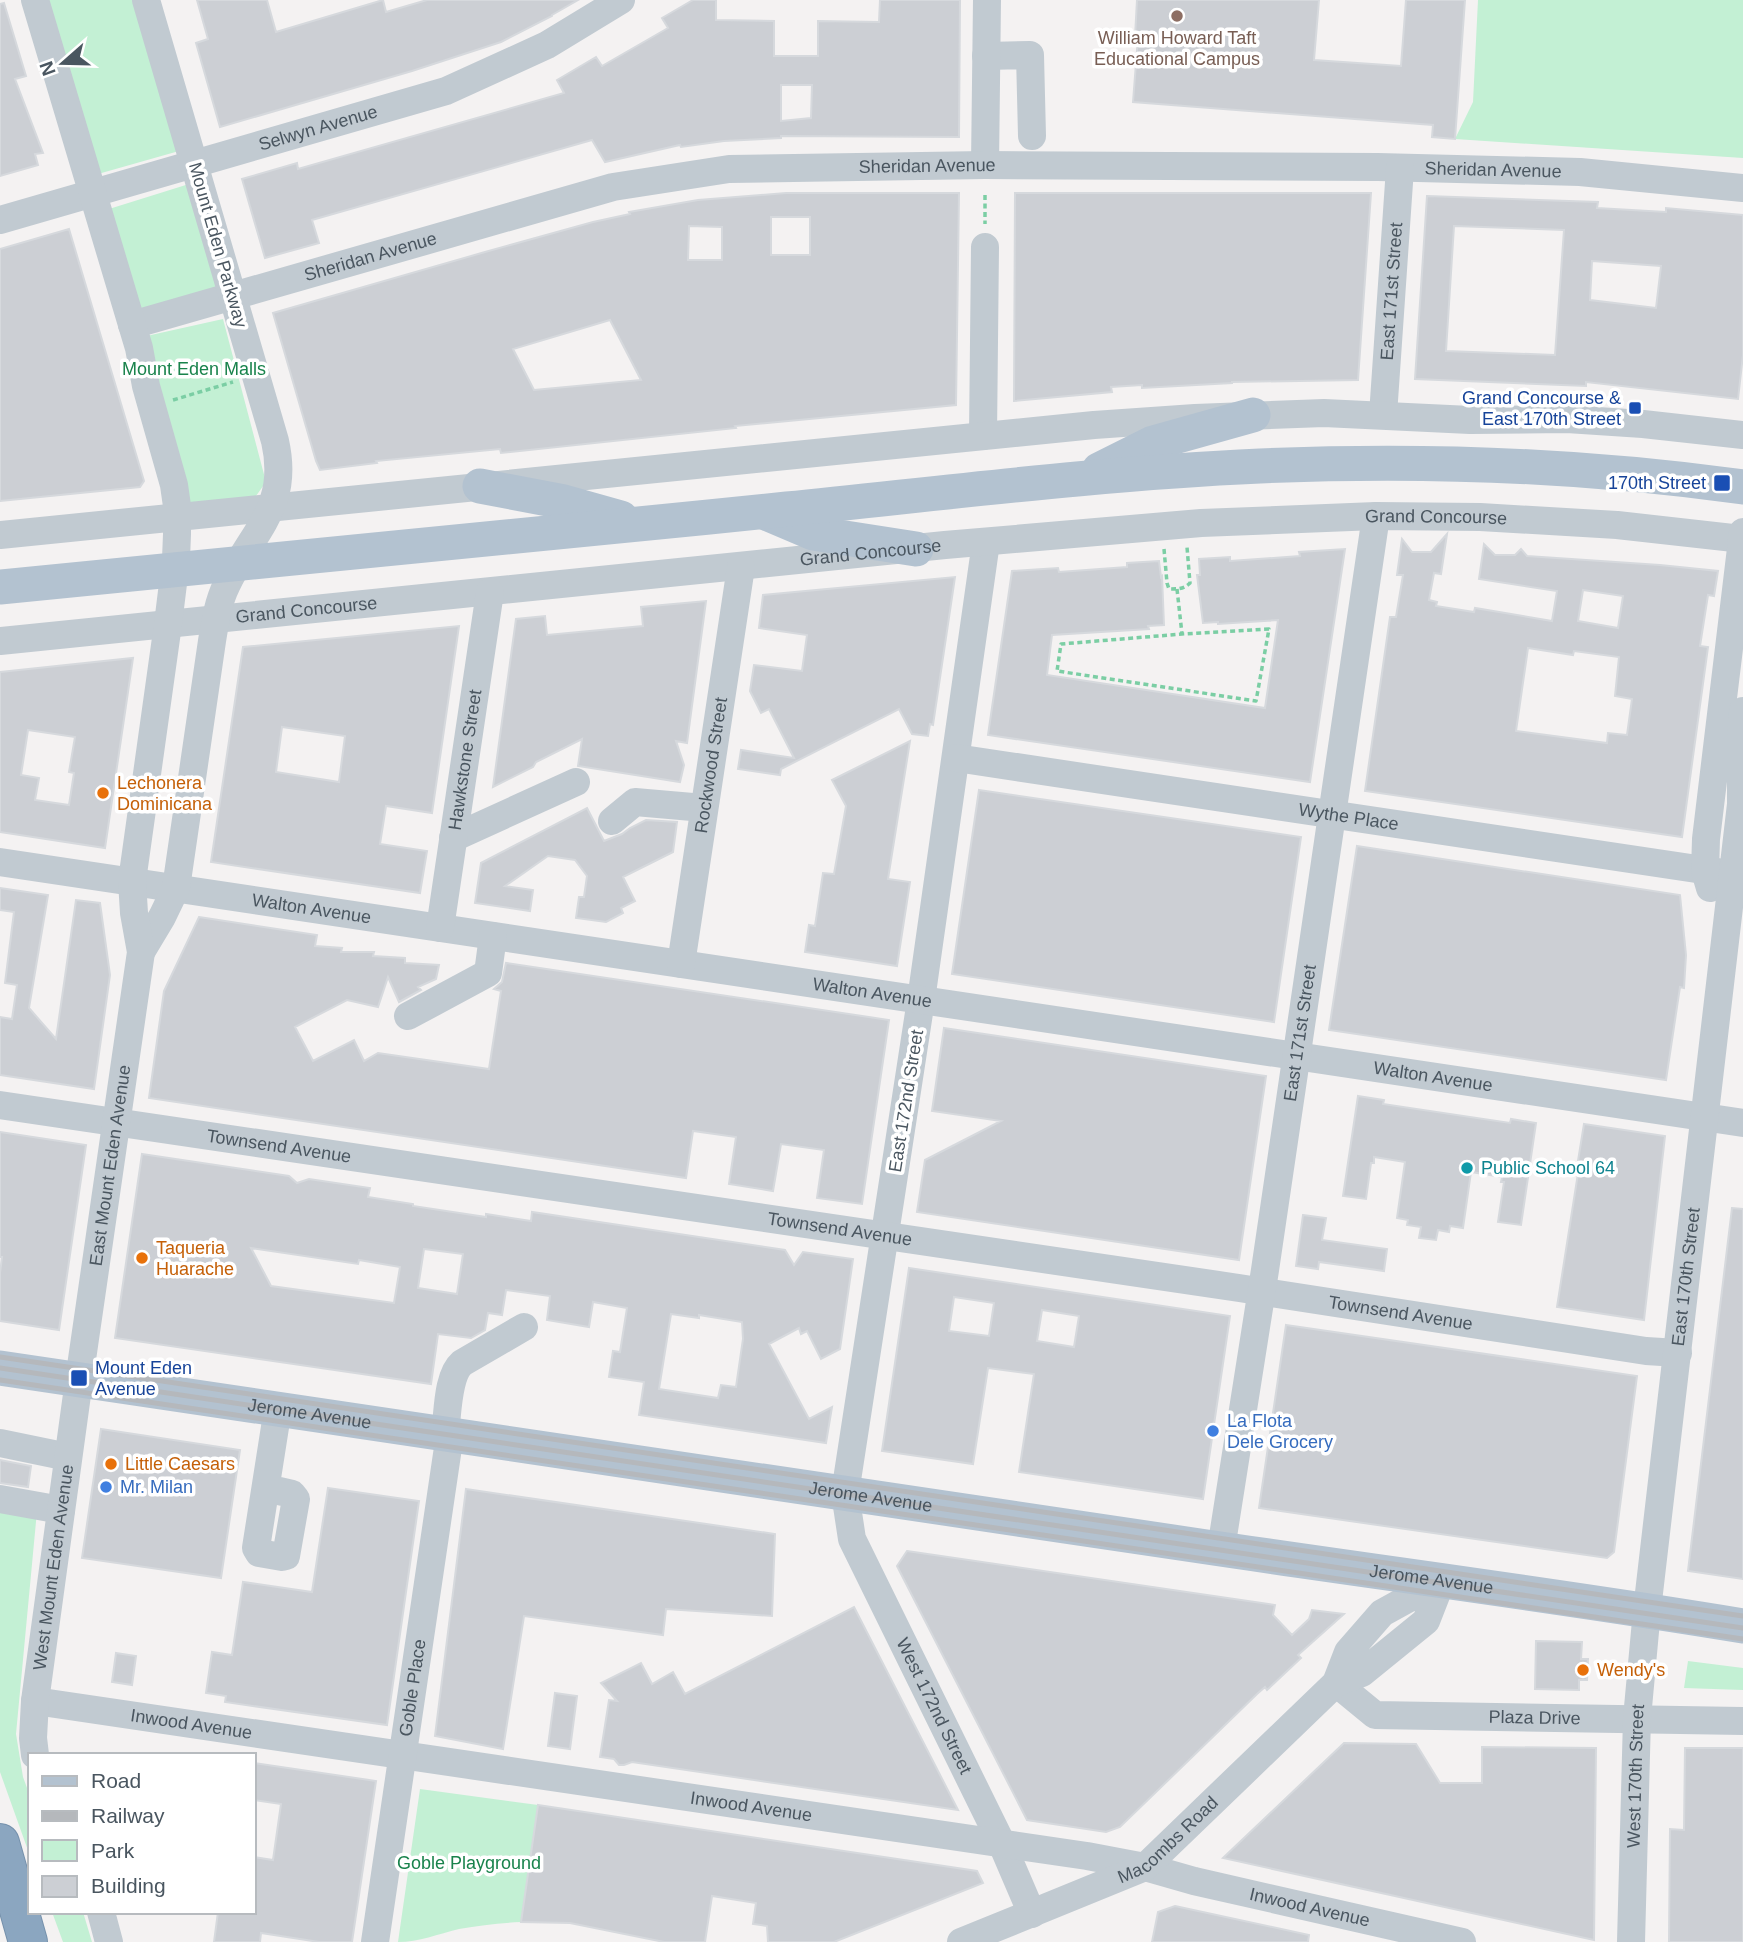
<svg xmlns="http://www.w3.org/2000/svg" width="1743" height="1942" font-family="Helvetica,sans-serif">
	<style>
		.green { fill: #c3f0d4 }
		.building { fill: #cccfd4; stroke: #d6d9dd; stroke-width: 2; fill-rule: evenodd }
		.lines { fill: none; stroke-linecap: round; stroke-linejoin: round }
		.highway-casing { stroke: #7691ac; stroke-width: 40 }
		.path { stroke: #7bcea4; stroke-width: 3.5; stroke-dasharray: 5 3.5; stroke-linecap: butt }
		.minor { stroke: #c1cad1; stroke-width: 28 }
		.major { stroke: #b3c2d0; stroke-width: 35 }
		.highway { stroke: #8ba6c0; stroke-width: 38 }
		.rail { stroke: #b5b8bc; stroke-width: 5 }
		.education-dot { fill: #8d6e63; stroke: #fff; stroke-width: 2.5 }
		.transit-dot { fill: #1a4fb4; stroke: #fff; stroke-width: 2.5 }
		.food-dot { fill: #e8710a; stroke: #fff; stroke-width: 2.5 }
		.culture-dot { fill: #0f9aa8; stroke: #fff; stroke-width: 2.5 }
		.shop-dot { fill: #3f7fe0; stroke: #fff; stroke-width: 2.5 }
		.labels { text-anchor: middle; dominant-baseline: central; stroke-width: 7; stroke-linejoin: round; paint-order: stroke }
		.education-label { font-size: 18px; fill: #785e54; stroke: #fff }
		.street-label { font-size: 18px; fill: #4a5660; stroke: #fff }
		.park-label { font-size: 18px; fill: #19834c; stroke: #fff }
		.transit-label { font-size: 18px; fill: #164399; stroke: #fff; text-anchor: end }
		.food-label { font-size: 18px; fill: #c56008; stroke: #fff; text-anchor: start }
		.culture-label { font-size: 18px; fill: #0d838f; stroke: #fff; text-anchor: start }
		.shop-label { font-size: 18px; fill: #366cbe; stroke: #fff; text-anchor: start }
	</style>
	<rect width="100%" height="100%" fill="#f4f2f2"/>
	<path class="green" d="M48,0H135L179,151L98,174Z
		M1478,0H1743V158L1455,139L1473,102Z
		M189,184L220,288L140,312L109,209Z
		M223,319L266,482L251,503L189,510L142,337Z
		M0,1506L37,1511L16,1734L23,1777L30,1796V1856L0,1772Z
		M1688,1661L1743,1668V1690L1684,1688Z
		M420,1789L538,1805L521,1922C500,1923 480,1925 459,1929C438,1934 419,1942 398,1942Z
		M52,1912H83L92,1942H63Z"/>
	<path class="building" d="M197,0H267L276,32L383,0L386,12L427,0H578L552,15V16L501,42L412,71L220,127L196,43L208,39Z
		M693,0H716V20L774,21V56H818V21L879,22L880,0H960L959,137L781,136V138L724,141L681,147L680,145L605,162L592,140L312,220L319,243L265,258L242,179L297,163L298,169L564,93L557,80L596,57L602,66L668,28L662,18ZM781,85H812L811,118L781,121Z
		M1137,0H1319L1314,60L1401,66L1406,0H1465L1455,139L1432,137L1433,125L1133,102L1138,37H1135Z
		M4,3L26,76L15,79L43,153L35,154L38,165L0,176V4Z
		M786,193H959L956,405L735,426L736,428L501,453L500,449L376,461L377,463L320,470L316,461L273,313L485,252L593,222L630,214L629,212L698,200ZM771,217H810V255H771ZM689,226L722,227V260H688ZM610,320L641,380L534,390L513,349Z
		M1015,193H1371L1358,380L1232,382V383L1142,388V385L1111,387L1112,392L1014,401Z
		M1427,196L1598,202L1597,208L1666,212V208L1743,215V355L1738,399L1586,382V386L1415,379ZM1454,226L1564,230L1555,355L1446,351ZM1592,261L1661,266L1656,308L1590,300Z
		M69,229L144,481L140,487L0,501V249Z
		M1447,534L1441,574L1434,573L1429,600L1437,602L1436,606L1474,612L1475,608L1552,621L1557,591L1479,579L1484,544L1495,555H1515L1521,549L1527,556L1660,565L1718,571L1714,596L1708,595L1700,646L1708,647L1682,837L1365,791L1390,617H1396L1403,575H1397L1402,539L1412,552H1431ZM1583,590L1623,596L1618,628L1578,621ZM1528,648L1573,655L1574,651L1619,657L1615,696L1632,699L1627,735L1608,733L1607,743L1516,731Z
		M1345,549L1310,782L988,735L1012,571L1058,568L1059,572L1127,567V563L1159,561L1161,577L1162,576L1164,625L1148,626L1149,629L1052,635L1047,675L1265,708L1278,620L1218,624V622L1203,623L1197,575H1200L1199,559L1230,557V561L1300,556L1299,552Z
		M955,577L933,725L930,724L928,736L912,734L899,709L781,769L780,775L738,769L741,750L794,758L769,709L761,713L750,691L754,665L802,671L807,635L759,628L763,595Z
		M706,601L687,743L676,741L684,765L680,782L578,766L582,739L536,762L533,767L493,787L516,619L545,616L547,635L643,626L641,607Z
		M459,626L432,813L386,806L380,844L427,851L420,893L211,862L243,647ZM282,727L345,736L339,782L276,772Z
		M133,658L105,848L0,832V672ZM28,730L75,737L69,772L74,773L69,805L35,800L39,778L21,775Z
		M910,741L888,879L910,882L897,966L805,952L809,925L815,926L823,873L834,874L846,806L832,780Z
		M979,790L1301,837L1274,1022L952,974Z
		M587,808L604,841L622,834L630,828L646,820L677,822L673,852L623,877L635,901L621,908L623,913L606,922L576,918L579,897H584L587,876L575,860L548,856L505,886L533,890L530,911L475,903L481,863Z
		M1357,846L1680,895L1686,955L1684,988L1680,987L1666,1080L1329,1030Z
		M0,888L48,895L29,1008L56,1039L76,900L100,903L110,975L94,1089L0,1075V1017L12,1019L17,985L5,983L14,912L0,910Z
		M199,917L317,935L315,946L342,948L341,952H374L373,956L405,958V963L439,965L436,979L418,987L421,990L399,1002L388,977L378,1007L347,1000L295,1027L313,1061L354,1040L364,1061L378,1053L489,1069L501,991L494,989L502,982L506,963L889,1020L862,1204L817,1198L824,1150L781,1144L773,1191L729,1184L736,1137L693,1131L686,1178L149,1098L164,991Z
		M944,1028L1266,1076L1239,1260L917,1212L925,1160L1001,1121L932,1111Z
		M1358,1096L1384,1100L1383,1104L1510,1123L1511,1119L1536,1123L1521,1225L1498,1222L1504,1182H1501L1502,1177L1471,1172L1463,1228L1450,1226L1449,1232L1438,1230L1436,1240L1419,1238L1421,1227L1407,1225L1408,1220L1397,1218L1405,1162L1374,1157V1163H1371L1366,1199L1343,1196Z
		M1584,1124L1665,1136L1644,1320L1557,1307L1579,1167H1577Z
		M0,1132L86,1145L59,1330L0,1321V1273L2,1257H0Z
		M142,1154L289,1176L297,1183L309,1179L370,1188L368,1197L413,1204V1206L486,1217V1214L531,1221L532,1212L785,1250L794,1265L803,1252L853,1259L840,1349L821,1359L807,1331L801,1334L799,1328L769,1344L809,1419L832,1407L826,1443L639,1415L644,1382L609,1377L613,1351L620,1352L627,1308L593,1302L589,1327L547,1320L550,1296L506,1290L502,1315L488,1313L485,1330L471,1338L438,1334L431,1384L115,1338ZM251,1248L358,1264L359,1260L400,1267L394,1303L271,1286ZM424,1249L463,1254L457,1294L418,1288ZM671,1314L699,1318V1315L742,1322L743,1339L736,1387L721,1385L718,1398L659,1389Z
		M1732,1208L1743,1209V1579L1688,1571Z
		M1303,1215L1326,1218L1322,1240L1387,1249L1384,1271L1319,1262L1318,1269L1296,1266Z
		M909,1268L1230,1316L1203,1499L1019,1472L1034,1374L988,1368L973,1464L882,1451ZM954,1297L994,1303L989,1336L949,1331ZM1042,1310L1079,1316L1074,1347L1037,1341Z
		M1286,1325L1637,1376L1614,1552L1607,1558L1259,1508Z
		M101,1429L240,1450L221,1578L82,1558Z
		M0,1460L31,1466L28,1487L0,1483Z
		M328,1488L419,1501L387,1725L225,1702L226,1696L206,1693L212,1652L232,1655L243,1582L312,1592Z
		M466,1489L775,1534L772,1616L666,1609L663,1635L524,1616L503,1749L435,1736Z
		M907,1551L1275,1605L1273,1615L1292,1635L1309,1619L1312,1610L1344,1614L1298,1655L1301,1658L1267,1690L1265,1687L1257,1694L1120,1827L1106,1832L1027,1820L897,1566Z
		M854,1607L958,1810L632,1762L624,1765H619L614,1759L600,1757L609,1700L617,1701L601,1683L641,1663L652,1684L673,1672L685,1694Z
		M1536,1641L1582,1642L1581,1659H1588L1587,1680H1579V1690L1535,1689Z
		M116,1653L136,1656L132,1685L112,1682Z
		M555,1693L577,1696L570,1749L548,1746Z
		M1344,1743L1416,1744L1440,1783H1482V1747L1596,1748L1594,1940L1223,1858Z
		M1685,1748H1743V1942H1669L1670,1829L1684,1830Z
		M254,1763L376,1781L352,1942H319L261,1933L260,1942H214L218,1912H254V1857L273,1860L281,1804L254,1800Z
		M538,1805L977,1871L983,1883L834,1942H768L767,1926L753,1924L756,1903L712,1896L705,1942H664L570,1923L521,1922Z
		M1175,1906L1309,1935L1308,1942H1152L1158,1912Z"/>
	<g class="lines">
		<defs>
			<path id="highway" d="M0,1843L28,1942"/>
		</defs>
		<use href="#highway" class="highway-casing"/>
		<path class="path" d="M985,195V224
			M173,400L233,382
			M1164,549L1167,583L1169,589C1178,589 1184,589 1190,583L1187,547
			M1177,589L1182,634L1269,629L1256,701L1057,671L1061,644L1182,634"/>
		<g class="minor">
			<path d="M986,56L1030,55L1032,136"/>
			<path d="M985,165L987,0"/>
			<path id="s1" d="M0,220L446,91L547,45L621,0"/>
			<path id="s2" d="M132,325L613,187L729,169L985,165L1378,167L1580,172L1743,188"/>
			<path id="s3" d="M1383,415L1400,168"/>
			<path d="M983,436L985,247"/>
			<path d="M0,535L1094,425L1195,418L1324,413L1470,420L1567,419L1643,424L1743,435"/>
			<path id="s4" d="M986,542L921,1000L845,1493L852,1539L1002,1844L1032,1914"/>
			<path id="s5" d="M0,641L945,545L1201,523L1376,516L1480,517L1617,525L1743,539"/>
			<path id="s6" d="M956,758L1743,876"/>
			<path d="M612,821L635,802L704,808"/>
			<path d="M453,838L576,782"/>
			<path id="s7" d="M0,862L1743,1123"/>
			<path d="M1710,888L1705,871L1706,839L1743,532"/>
			<path id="s8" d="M440,928L490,592"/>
			<path d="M141,952L162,917L176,888L212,641C215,622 218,602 227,584C253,530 290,507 275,441L146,0"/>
			<path id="s9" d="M681,964L741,567"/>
			<path d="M408,1016L488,973L493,936"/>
			<path id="s10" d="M0,1105L1239,1288L1646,1351L1678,1353"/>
			<path d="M445,1433C448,1414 447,1376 462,1363L524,1327"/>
			<path d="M0,1443L68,1457"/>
			<path d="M266,1488L292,1494L296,1499L286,1556L282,1557L259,1553L256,1548L278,1408"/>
			<path d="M0,1499L61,1510"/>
			<path id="s11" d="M1221,1549L1265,1270L1376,516"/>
			<path id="s12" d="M1336,1683L1375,1715L1743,1721"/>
			<path id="s13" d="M35,1701L1087,1856L1145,1867L1194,1881L1462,1942"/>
			<path id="s14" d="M35,1755L33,1738L35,1701L79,1380L141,952L134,913L132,881L168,624L176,559L177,534V506L174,485L146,386L139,348L35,0"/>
			<path d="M101,1912L109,1942"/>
			<path id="s15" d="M375,1942L450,1434"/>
			<path id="s16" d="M961,1942L1145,1867L1336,1683L1362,1673L1426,1621L1442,1580L1382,1613L1348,1652L1336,1683"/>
			<path id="s17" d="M1631,1942L1637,1718L1647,1610L1741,804V736L1743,711"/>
		</g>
		<g class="major">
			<path d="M1099,470L1153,443L1253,415"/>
			<path d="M480,486L564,502L621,518"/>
			<path d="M766,513L813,533L916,549"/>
			<path d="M0,587C263,562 525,536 787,509C945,493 1102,473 1260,466C1421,459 1584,465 1743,487"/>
			<path id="s18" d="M0,1368C400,1427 800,1486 1200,1546C1381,1573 1562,1596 1743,1626"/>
		</g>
		<use href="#highway" class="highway"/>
		<path class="rail" d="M0,1357L1743,1616
			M0,1368L1743,1628
			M0,1380L1743,1639"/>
	</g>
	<circle class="education-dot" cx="1177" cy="16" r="7"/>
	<g class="transit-dot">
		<rect x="1628" y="401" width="14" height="14" rx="3.5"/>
		<rect x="1713" y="474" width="18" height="18" rx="3.5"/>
		<rect x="70" y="1369" width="18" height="18" rx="3.5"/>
	</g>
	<g class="food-dot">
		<circle cx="103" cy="793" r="7"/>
		<circle cx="142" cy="1258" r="7"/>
		<circle cx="111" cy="1464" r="7"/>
		<circle cx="1583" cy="1670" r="7"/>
	</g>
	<circle class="culture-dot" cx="1467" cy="1168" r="7"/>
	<g class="shop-dot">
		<circle cx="1213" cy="1431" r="7"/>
		<circle cx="106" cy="1487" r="7"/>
	</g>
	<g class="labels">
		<g class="education-label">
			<text x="1177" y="38">William Howard Taft<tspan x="1177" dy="21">Educational Campus</tspan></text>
		</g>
		<g class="street-label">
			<text stroke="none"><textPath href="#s1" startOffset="331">Selwyn Avenue</textPath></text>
			<text stroke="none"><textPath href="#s2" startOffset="816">Sheridan Avenue</textPath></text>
			<text stroke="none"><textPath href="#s2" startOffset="1382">Sheridan Avenue</textPath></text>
			<text transform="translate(218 245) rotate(74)">Mount Eden Parkway</text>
			<text stroke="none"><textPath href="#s2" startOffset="248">Sheridan Avenue</textPath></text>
			<text stroke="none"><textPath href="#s3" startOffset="124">East 171st Street</textPath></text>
			<text stroke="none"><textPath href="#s5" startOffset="1442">Grand Concourse</textPath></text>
			<text stroke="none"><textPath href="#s5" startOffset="875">Grand Concourse</textPath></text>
			<text stroke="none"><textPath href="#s5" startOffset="308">Grand Concourse</textPath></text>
			<text stroke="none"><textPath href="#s8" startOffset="170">Hawkstone Street</textPath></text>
			<text stroke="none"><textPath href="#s9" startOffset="201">Rockwood Street</textPath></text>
			<text stroke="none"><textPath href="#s6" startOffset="397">Wythe Place</textPath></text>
			<text stroke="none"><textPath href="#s7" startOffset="315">Walton Avenue</textPath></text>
			<text stroke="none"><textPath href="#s7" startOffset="882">Walton Avenue</textPath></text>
			<text stroke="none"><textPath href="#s11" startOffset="522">East 171st Street</textPath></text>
			<text stroke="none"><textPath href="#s7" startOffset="1449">Walton Avenue</textPath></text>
			<text transform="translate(906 1101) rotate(-81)">East 172nd Street</text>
			<text stroke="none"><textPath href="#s10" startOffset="282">Townsend Avenue</textPath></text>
			<text stroke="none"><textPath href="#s14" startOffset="595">East Mount Eden Avenue</textPath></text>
			<text stroke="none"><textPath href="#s10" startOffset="849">Townsend Avenue</textPath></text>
			<text stroke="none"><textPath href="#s17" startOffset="668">East 170th Street</textPath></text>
			<text stroke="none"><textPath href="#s10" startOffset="1416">Townsend Avenue</textPath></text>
			<text stroke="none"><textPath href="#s18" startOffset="313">Jerome Avenue</textPath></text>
			<text stroke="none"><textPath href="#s18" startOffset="880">Jerome Avenue</textPath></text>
			<text stroke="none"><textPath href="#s14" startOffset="189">West Mount Eden Avenue</textPath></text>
			<text stroke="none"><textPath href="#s18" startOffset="1447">Jerome Avenue</textPath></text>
			<text stroke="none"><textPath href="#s15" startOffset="257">Goble Place</textPath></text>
			<text stroke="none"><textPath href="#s4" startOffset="1194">West 172nd Street</textPath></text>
			<text stroke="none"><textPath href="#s12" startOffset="210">Plaza Drive</textPath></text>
			<text stroke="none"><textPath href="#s13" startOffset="158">Inwood Avenue</textPath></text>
			<text stroke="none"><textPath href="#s17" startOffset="166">West 170th Street</textPath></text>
			<text stroke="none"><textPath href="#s13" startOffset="724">Inwood Avenue</textPath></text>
			<text stroke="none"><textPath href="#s16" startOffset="233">Macombs Road</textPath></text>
			<text stroke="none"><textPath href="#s13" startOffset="1292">Inwood Avenue</textPath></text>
		</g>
		<g class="park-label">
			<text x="194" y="369">Mount Eden Malls</text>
			<text x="469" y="1863">Goble Playground</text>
		</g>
		<g class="transit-label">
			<text x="1621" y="398">Grand Concourse &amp;<tspan x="1621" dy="21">East 170th Street</tspan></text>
			<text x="1706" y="483">170th Street</text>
			<text x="95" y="1368" text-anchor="start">Mount Eden<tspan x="95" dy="21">Avenue</tspan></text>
		</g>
		<g class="food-label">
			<text x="117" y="783">Lechonera<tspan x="117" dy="21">Dominicana</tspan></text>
			<text x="156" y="1248">Taqueria<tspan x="156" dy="21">Huarache</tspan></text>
			<text x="125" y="1464">Little Caesars</text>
			<text x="1597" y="1670">Wendy's</text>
		</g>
		<g class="culture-label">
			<text x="1481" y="1168">Public School 64</text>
		</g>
		<g class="shop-label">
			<text x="1227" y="1421">La Flota<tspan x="1227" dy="21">Dele Grocery</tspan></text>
			<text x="120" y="1487">Mr. Milan</text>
		</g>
	</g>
	<rect x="28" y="1753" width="228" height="161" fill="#ffffff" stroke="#b7bbbf" stroke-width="2"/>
	<rect x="42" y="1776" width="35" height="10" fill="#b3c2d0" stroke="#b7bbbf" stroke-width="2"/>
	<text x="91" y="1788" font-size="21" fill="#4a5660">Road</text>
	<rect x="42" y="1811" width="35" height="10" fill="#b5b8bc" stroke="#b7bbbf" stroke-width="2"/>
	<text x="91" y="1823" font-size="21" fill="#4a5660">Railway</text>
	<rect x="42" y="1840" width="35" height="21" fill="#c3f0d4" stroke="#b7bbbf" stroke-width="2"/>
	<text x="91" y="1858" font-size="21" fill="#4a5660">Park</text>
	<rect x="42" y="1876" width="35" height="21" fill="#cccfd4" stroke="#b7bbbf" stroke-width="2"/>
	<text x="91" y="1893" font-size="21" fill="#4a5660">Building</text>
	<g transform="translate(63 63) rotate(250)" stroke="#ffffff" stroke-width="5" paint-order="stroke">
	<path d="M0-5L12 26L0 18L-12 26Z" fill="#4a5660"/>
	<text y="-10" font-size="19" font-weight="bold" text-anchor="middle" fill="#4a5660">N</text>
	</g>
</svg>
